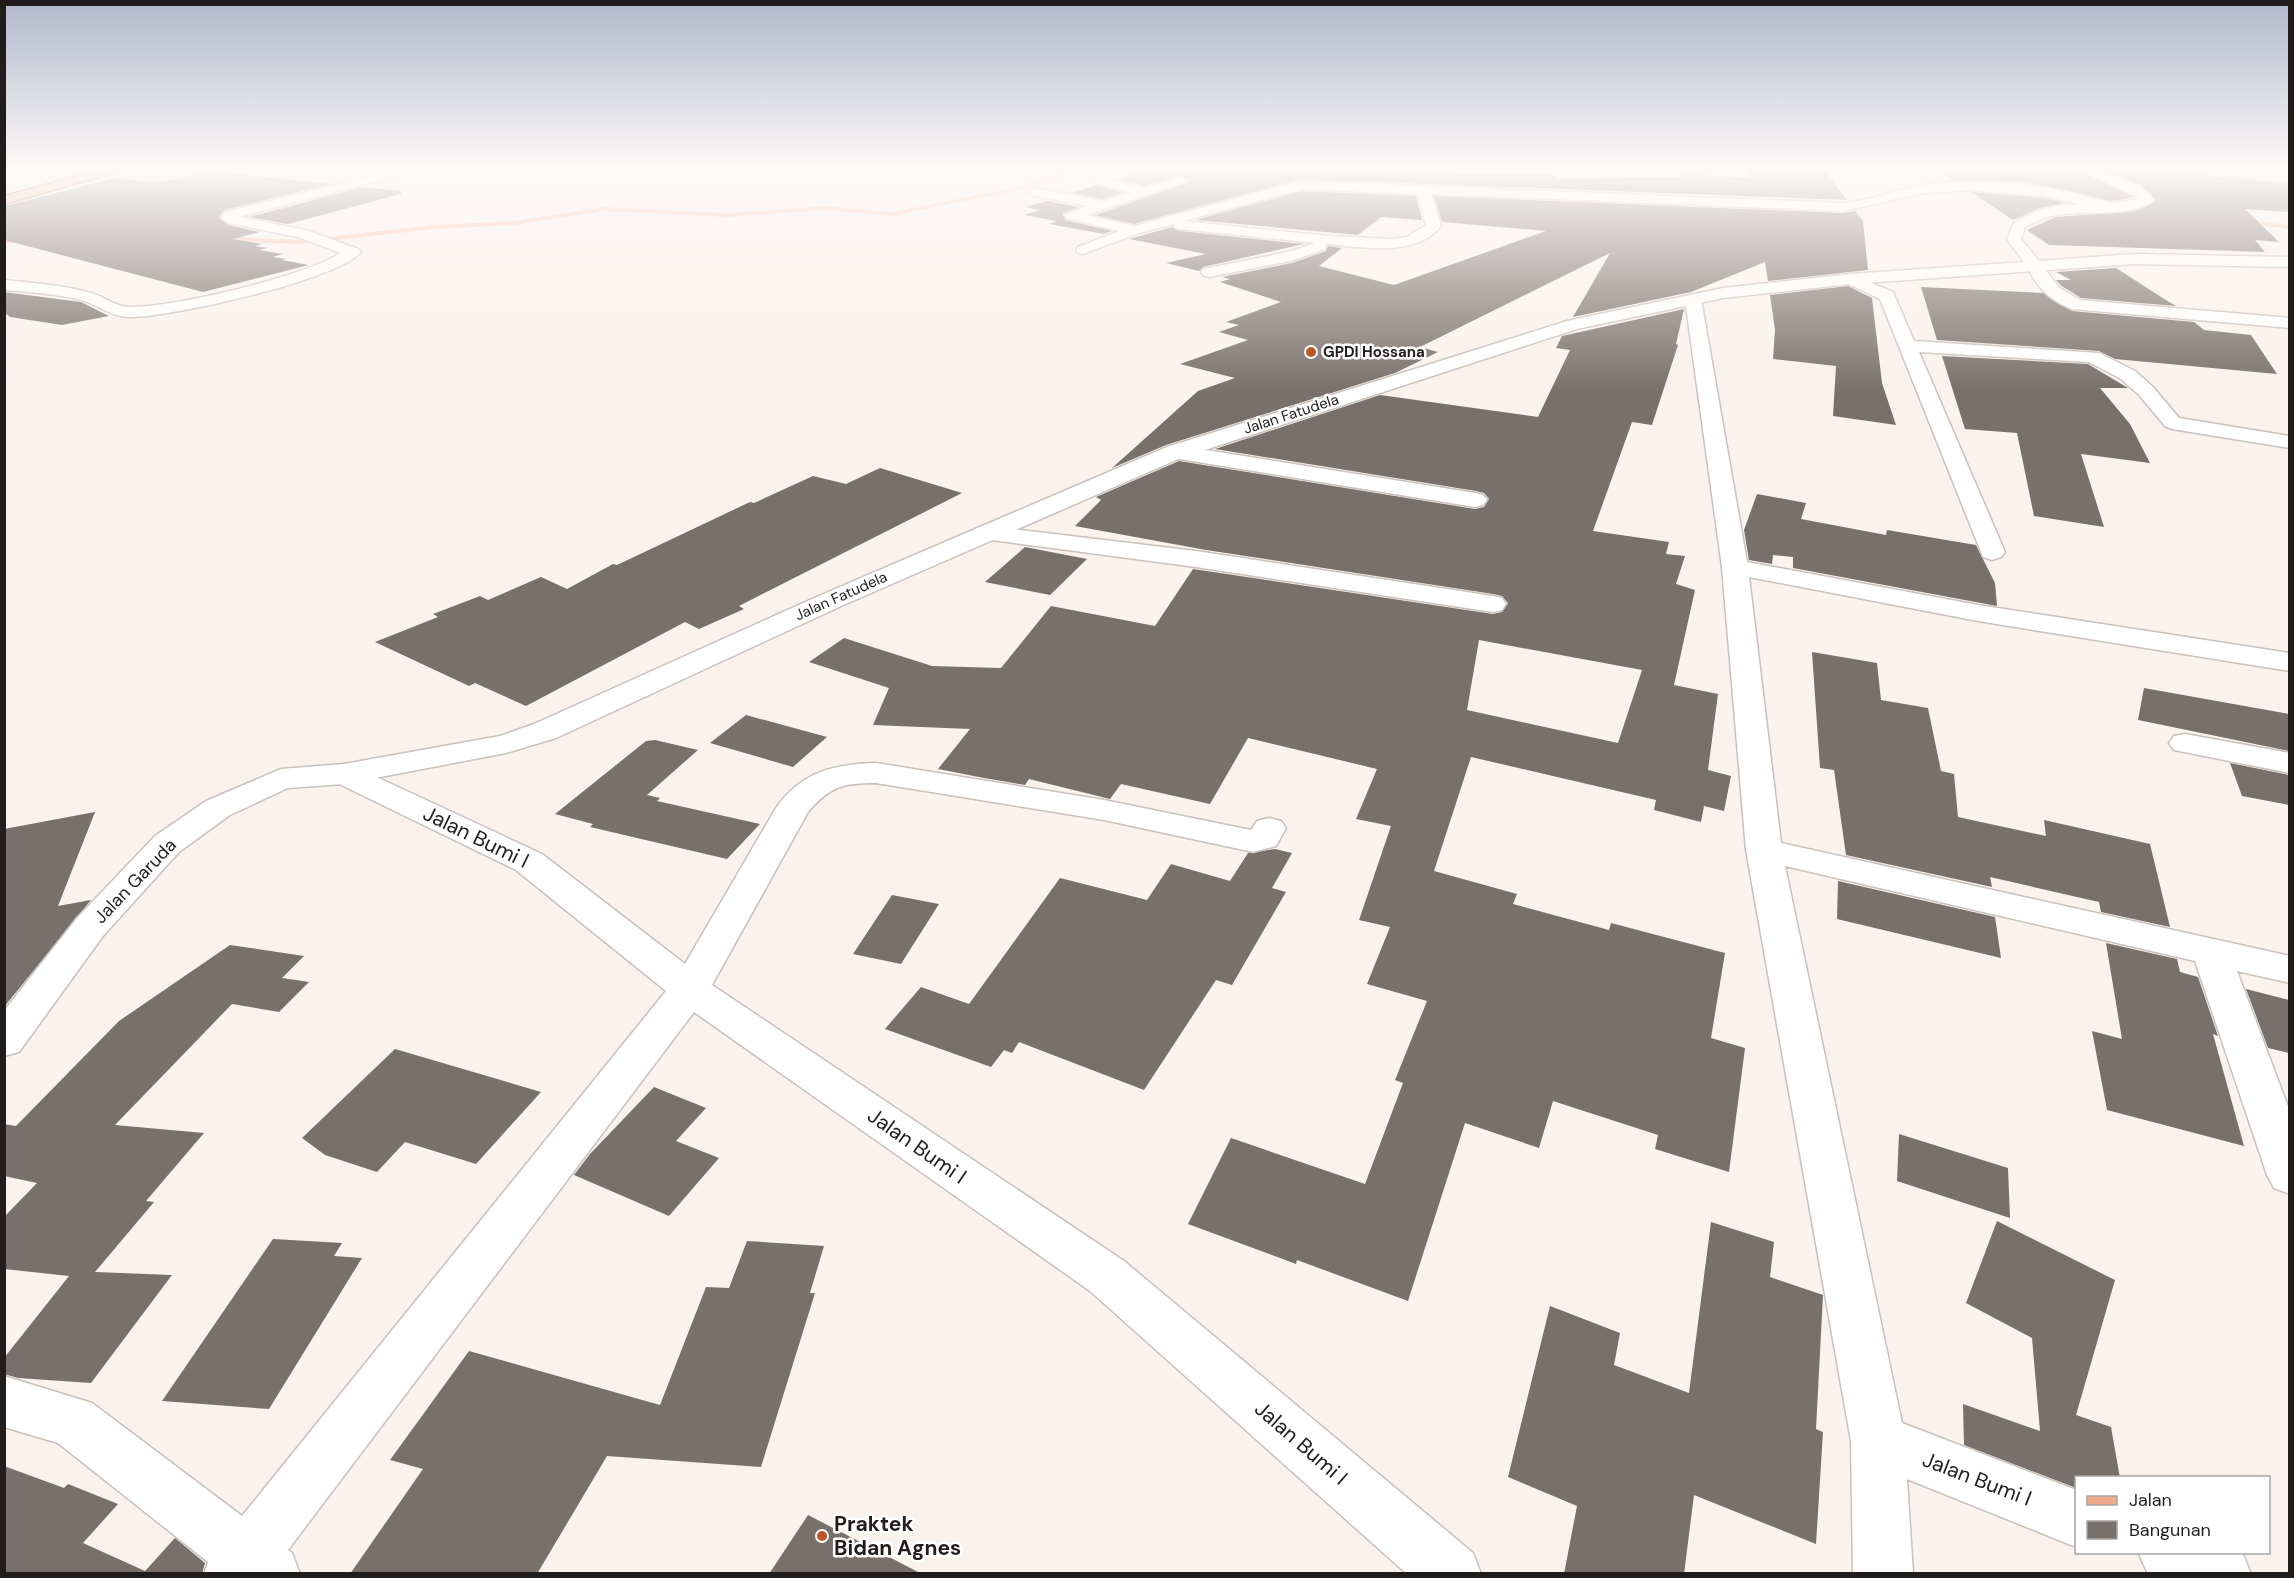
<svg xmlns="http://www.w3.org/2000/svg" width="2294" height="1578" font-family="'DM Sans',sans-serif">
	<style>
		.lines { fill: none; stroke-linecap: round; stroke-linejoin: round }
		.stream { fill: #febca1; fill-rule: evenodd }
		.building { fill: #78706c; fill-rule: evenodd }
		.minor-casing { stroke: #cac0bc; stroke-width: 3 }
		.tertiary-casing { stroke: #cac0bc; stroke-width: 3 }
		.primary-casing { stroke: #a25433; stroke-width: 3 }
		.minor { fill: #fff; fill-rule: evenodd }
		.tertiary { fill: #fff; fill-rule: evenodd }
		.primary { fill: #f1aa8c; fill-rule: evenodd }
		.poi-dot { fill: #bc5629; stroke: #fff; stroke-width: 2 }
		.labels { text-anchor: middle; dominant-baseline: central; stroke-width: 5; stroke-linejoin: round; paint-order: stroke }
		.far-poi-label { font-size: 15px; font-weight: bold; fill: #211d1c; stroke: #fff; text-anchor: start }
		.far-street-label { font-size: 15px; fill: #211d1c; stroke: #fff }
		.street-label { font-size: 18px; fill: #211d1c; stroke: #fff }
		.near-street-label { font-size: 21px; fill: #211d1c; stroke: #fff }
		.near-poi-label { font-size: 21px; font-weight: bold; fill: #211d1c; stroke: #fff; text-anchor: start }
	</style>
	<rect width="100%" height="100%" fill="#fbf1ed"/>
	<g class="lines">
		<path class="stream" d="M1062,170H1067L1063,176L1009,192L892,216L826,210L727,217L604,211L514,225L434,229L301,244L250,242L217,234L220,232L250,238L301,240L434,225L514,221L604,207L727,213L826,206L892,212L1008,189L1059,174Z
			M1689,170L1767,174L1770,176L1649,170Z
			M2102,195L2145,203L2148,205L2145,207L2100,198Z
			M2242,220L2290,225V229L2244,223Z
			M4,240L30,239L33,241L4,244Z"/>
	</g>
	<path class="building" d="M1144,170H1454L1451,173L1552,174L1557,179L1682,177V174L1750,178V170H1824L1847,200L1301,179L1134,224L1095,215L1190,182L1181,175L1144,186L1120,180Z
		M1939,170H2078L2133,197L2111,201L2022,182L1953,180Z
		M2102,170L2199,173L2198,170H2201L2209,176L2289,184V212L2245,209L2279,242L2255,240L2265,252L2049,245L2027,230L2056,217L2135,211L2156,200L2141,185Z
		M211,171L331,184L224,210L219,217L228,225L260,232L233,239L262,244L255,246L268,248L259,250L283,254L273,257L286,259L282,260L309,265L203,292L4,240V206L116,178L151,182L175,180Z
		M1097,185L1122,193L1103,199L1072,193Z
		M363,187L401,191V194L288,224L249,217Z
		M1301,191L1416,196L1422,220L1381,217L1358,235L1195,220Z
		M1971,192L2045,198L2065,203L2040,208L2013,220Z
		M1434,196L1843,213L1855,211L1863,221L1868,270L1768,281L1765,262L1691,292L1573,317L1610,253L1420,347L1438,352L1395,373L1166,445L1112,468L1198,391L1235,378L1180,364L1248,340L1219,332L1239,325L1226,322L1281,302L1220,282L1230,279L1222,277L1292,263L1326,251L1328,246L1342,248L1319,266L1394,285L1546,231L1442,222Z
		M1047,201L1079,207L1063,213L1065,220L1112,231L1104,234L1049,224L1057,221L1024,215L1040,210L1026,207Z
		M1172,227L1180,231L1304,244L1203,267L1199,271L1166,263L1206,254L1129,239Z
		M2116,268L2169,302L2176,306L2081,298L2060,285L2056,280H2071L2056,272Z
		M1848,286L1872,298L1882,383L1896,425L1833,416L1836,366L1773,359L1775,330L1770,295Z
		M1921,287L2043,293L2072,311L2194,322L2204,330L2251,335L2277,374L2115,359L2099,351L1937,340Z
		M4,292L81,302L109,316L62,325L10,317L4,312Z
		M1684,309L1676,344L1678,345L1652,425L1632,422L1593,531L1669,542L1666,554L1685,556L1676,584L1695,590L1674,685L1718,694L1708,770L1731,776L1724,811L1704,806L1701,822L1654,810L1656,800L1471,757L1434,871L1517,894L1513,904L1609,930L1611,923L1725,953L1711,1038L1745,1048L1729,1172L1655,1149L1658,1135L1553,1101L1539,1148L1465,1123L1408,1301L1297,1260L1296,1264L1188,1224L1231,1138L1365,1184L1403,1083L1395,1080L1427,1001L1367,984L1390,927L1359,920L1391,826L1356,819L1377,769L1248,738L1210,804L1121,784L1110,799L1029,779L1025,785L984,778L938,769L970,729L873,725L889,688L809,662L844,638L932,666L1001,668L1051,606L1155,626L1193,569L1493,614L1502,612L1508,603L1502,596L1493,594L1206,550L1075,526L1101,500L1096,497L1179,461L1475,509L1484,507L1489,499L1484,493L1476,491L1215,449L1380,395L1538,417L1570,350L1556,348L1562,336ZM1479,640L1642,670L1618,743L1467,710Z
		M1942,356L2088,364L2128,388H2100L2130,424L2150,463L2081,454L2104,527L2034,516L2017,433L1965,429Z
		M880,468L962,493L739,606L744,609L699,629L685,622L526,706L475,683L469,686L375,642L438,617L433,614L480,596L488,600L541,577L567,589L613,564L617,565L750,502L754,503L813,476L846,484Z
		M1757,494L1806,503L1801,519L1886,535L1887,530L1976,545L1995,583L1997,606L1793,568V557L1773,555L1772,564L1749,560L1744,530Z
		M1025,547L1087,559L1050,595L985,582Z
		M1812,652L1877,663L1881,700L1928,708L1941,771L1954,774L1958,817L2046,836L2044,820L2150,844L2170,927L2101,912L2099,902L1990,877L1992,887L1846,855L1834,770L1820,768Z
		M2144,688L2289,714V751L2138,720Z
		M746,715L827,737L793,767L710,743Z
		M655,740L698,750L647,795L660,798L657,801L760,824L727,859L590,827L593,824L555,814L646,741Z
		M2230,763L2289,775V805L2242,796Z
		M95,812L58,906L91,900L4,1007V829Z
		M1275,849L1292,853L1272,888L1286,892L1232,985L1216,980L1144,1090L1019,1042L1012,1053L1004,1050L991,1067L885,1029L921,987L969,1004L1060,878L1147,900L1171,864L1230,881L1248,853Z
		M1838,881L1995,917L2001,958L1837,919Z
		M892,895L939,904L901,964L853,954Z
		M2106,943L2177,959L2180,972L2198,977L2218,1036L2213,1034L2244,1146L2107,1110L2092,1031L2122,1039Z
		M230,945L304,956L282,978L309,982L279,1012L232,1004L115,1125L204,1133L146,1201L154,1202L95,1272L172,1275L91,1383L18,1378L4,1374V1358L69,1276L4,1269V1217L37,1183L4,1176V1124L16,1126L119,1021Z
		M2246,989L2289,1000V1053L2268,1048Z
		M395,1049L541,1092L476,1164L405,1142L377,1172L325,1155L302,1138Z
		M654,1087L706,1108L676,1141L719,1158L669,1216L574,1175L590,1154Z
		M1899,1134L2008,1168L2010,1218L1897,1181Z
		M1997,1221L2115,1280L2076,1415L2111,1427L2120,1478H2076V1488L1964,1445L1963,1404L2040,1431L2032,1338L1966,1303Z
		M1711,1222L1774,1242L1770,1277L1823,1295L1816,1429L1823,1432L1816,1544L1694,1495L1684,1574H1564L1577,1506L1508,1477L1550,1306L1620,1333L1614,1365L1689,1393Z
		M273,1239L342,1243L334,1256L362,1258L269,1409L162,1401Z
		M747,1241L824,1246L810,1293H815L761,1467L607,1456L537,1574H350L423,1469L390,1460L469,1351L660,1405L706,1287L729,1288Z
		M4,1466L64,1488L68,1484L118,1504L83,1543L145,1571L175,1538L205,1563L202,1574H4Z
		M808,1515L922,1574H769Z"/>
	<g class="lines">
		<defs>
			<path id="minor" d="M397,170H420L239,217L306,230L358,249L361,252C338,280 168,318 129,317C112,317 98,305 82,300C57,294 30,292 4,290V280C33,283 63,285 91,293C103,296 116,307 129,307C173,308 305,276 341,253L298,237L228,223L221,218L225,212Z
				M1121,170L1135,172L1113,181L1144,188L1182,177L1188,181L1087,215L1134,226L1301,181L1843,203C1871,201 1897,189 1924,185C1988,175 2056,186 2117,205L2119,208L2112,212L2045,196L1969,190L1924,193L1843,211L1431,194L1441,226C1415,258 1362,247 1326,244L1325,249L1291,261L1209,277L1203,275L1201,272L1203,269L1288,252L1315,243L1180,229L1175,228L1174,224L1139,233L1083,254L1078,253L1076,250L1078,247L1119,231L1066,218L1064,215L1087,206L1035,196L1028,192L1035,188L1103,201L1130,193L1092,181ZM1301,189L1418,194L1426,225L1407,237L1393,239L1329,236L1183,221Z
				M2203,170L2290,174V182L2209,174Z
				M2036,262L2042,264L2058,287L2080,300L2290,318V328L2072,309C2052,301 2036,288 2028,267Z
				M1850,274L1893,292L1914,341L2099,353L2135,371L2153,387L2179,418L2290,436V448L2172,429L2165,426L2139,395L2121,379L2089,362L1919,352L2005,552L2001,557L1992,560L1983,557L1880,299L1844,282L1842,279Z
				M1693,294L1701,299L1747,562L1978,605L2290,653V671L1978,621L1749,577L1781,843L2290,956V983L2237,971L2290,1112V1194L2274,1188L2267,1175L2195,961L1785,866L1902,1423L2076,1490V1547L1907,1479L1913,1574H1853L1851,1441L1746,850L1722,567L1685,299Z
				M1175,445L1475,493L1483,495L1487,500L1483,505L1475,507L1167,457L1164,452L1167,447Z
				M986,526L1196,551L1493,596L1502,598L1506,604L1502,610L1493,612L1196,567L977,538L974,533L977,528Z
				M2185,734L2290,753V773L2174,750L2169,743L2174,736Z
				M876,763L1104,800L1251,830L1257,821L1269,818L1281,821L1286,828L1276,846L1253,852L1104,820L876,783C843,783 830,786 808,812L712,985L1124,1261L1473,1553L1481,1574H1407L1090,1291L694,1012L288,1550L292,1553L300,1574H204L208,1562L58,1443L4,1427V1376L92,1403L242,1516L666,991L516,870L333,781L328,774L333,767L344,764L355,767L542,854L685,964L776,808C801,772 834,764 876,763Z
				M2138,1552H2242L2251,1574H2148Z"/>
			<path id="tertiary" d="M2080,170C2103,170 2140,181 2154,200C2136,218 2081,210 2056,215C2045,217 2035,222 2025,227L2021,239L2039,261L2134,254L2290,257V267L2134,264L1850,284L1723,298L1577,329L1183,457L839,607L556,738L506,753L344,784L288,788L230,815L179,852L103,936L19,1052L4,1056V1011L77,918L155,836L206,801L281,769L344,764L500,736L534,724L821,595L1167,447L1567,321L1723,288L1850,274L2024,262L2007,239L2014,222C2029,215 2042,208 2058,206C2085,202 2113,207 2139,198Z"/>
			<path id="primary" d="M101,170H123L4,204V196Z"/>
		</defs>
		<use href="#minor" class="minor-casing"/>
		<use href="#tertiary" class="tertiary-casing"/>
		<use href="#primary" class="primary-casing"/>
		<use href="#minor" class="minor"/>
		<use href="#tertiary" class="tertiary"/>
		<use href="#primary" class="primary"/>
	</g>
	<linearGradient id="sky" x2="0" y2="1"><stop stop-color="#b1b7cc"/><stop offset="0.43" stop-color="#fdf9f7"/><stop offset="1" stop-color="#fdf9f7" stop-opacity="0"/></linearGradient>
	<rect width="2294" height="391" fill="url(#sky)"/>
	<g class="poi-dot">
		<circle cx="1311" cy="352" r="6"/>
		<circle cx="822" cy="1536" r="6"/>
	</g>
	<g class="labels">
		<g class="far-poi-label">
			<text x="1323" y="352">GPDI Hossana</text>
		</g>
		<g class="far-street-label">
			<text transform="translate(1291 414) rotate(-18)">Jalan Fatudela</text>
			<text transform="translate(841 596) rotate(-24)">Jalan Fatudela</text>
		</g>
		<g class="street-label">
			<text transform="translate(135 881) rotate(-46)">Jalan Garuda</text>
		</g>
		<g class="near-street-label">
			<text transform="translate(476 837) rotate(26)">Jalan Bumi I</text>
			<text transform="translate(917 1146) rotate(35)">Jalan Bumi I</text>
			<text transform="translate(1301 1443) rotate(41)">Jalan Bumi I</text>
			<text transform="translate(1977 1479) rotate(21)">Jalan Bumi I</text>
		</g>
		<g class="near-poi-label">
			<text x="834" y="1524">Praktek<tspan x="834" dy="24">Bidan Agnes</tspan></text>
		</g>
	</g>
	<rect width="2294" height="1578" fill="none" stroke="#211d1c" stroke-width="12"/>
	<rect x="2075" y="1476" width="195" height="78" fill="#ffffff" stroke="#a6a5a4" stroke-width="1.5"/>
	<rect x="2087" y="1496" width="30" height="9" fill="#f1aa8c" stroke="#a6a5a4" stroke-width="1.5"/>
	<text x="2129" y="1506" font-size="18" fill="#211d1c">Jalan</text>
	<rect x="2087" y="1521" width="30" height="18" fill="#78706c" stroke="#a6a5a4" stroke-width="1.5"/>
	<text x="2129" y="1536" font-size="18" fill="#211d1c">Bangunan</text>
</svg>
